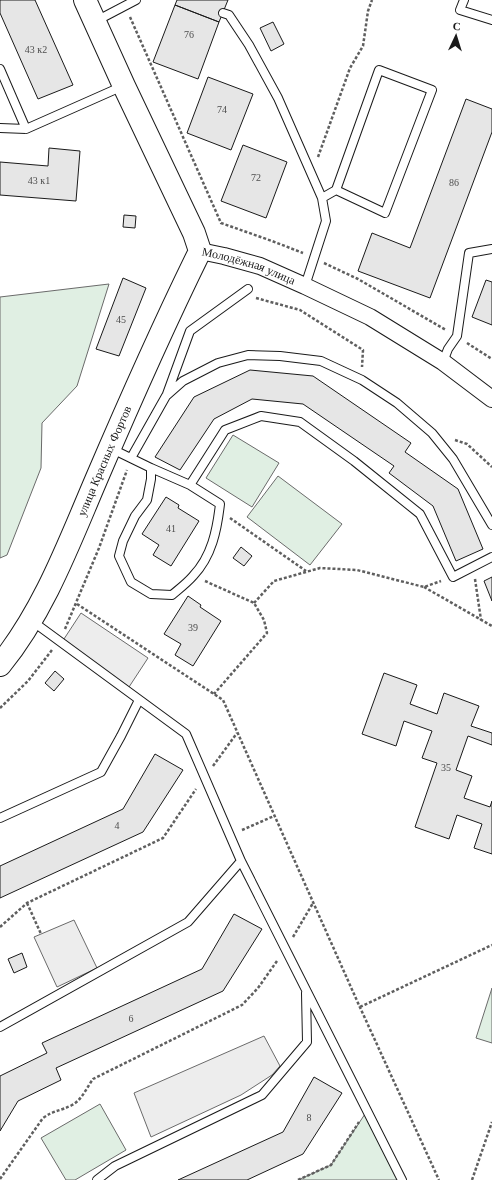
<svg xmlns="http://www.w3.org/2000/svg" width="492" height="1180" font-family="Georgia,serif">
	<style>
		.green { fill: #e0efe3; stroke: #6a6a6a }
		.parking { fill: #ededed; stroke: #6a6a6a }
		.building { fill: #e6e6e6; stroke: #1a1a1a }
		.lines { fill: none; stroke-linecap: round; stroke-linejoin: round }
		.lane-casing { stroke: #1a1a1a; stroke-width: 10 }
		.street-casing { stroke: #1a1a1a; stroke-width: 18 }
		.secondary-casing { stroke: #1a1a1a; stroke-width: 24 }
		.path { stroke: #5f5f5f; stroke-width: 2.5; stroke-dasharray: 3 2; stroke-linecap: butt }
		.lane { stroke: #fff; stroke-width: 8 }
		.street { stroke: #fff; stroke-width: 16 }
		.secondary { stroke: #fff; stroke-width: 22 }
		.labels { text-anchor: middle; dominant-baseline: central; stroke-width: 3; stroke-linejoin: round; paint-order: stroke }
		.number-label { font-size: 10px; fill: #4d4d4d }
		.street-label { font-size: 12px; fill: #1a1a1a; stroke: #fff }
	</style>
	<rect width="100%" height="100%" fill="#fff"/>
	<path class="green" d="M109,284L77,386L42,423L41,468L7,555L0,558V297Z
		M233,435L279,463L252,507L206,478Z
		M278,476L342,524L310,565L247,517Z
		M492,988V1043L476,1038Z
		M100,1104L126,1150L75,1180H66L41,1138Z
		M367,1111L402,1180H298L331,1165Z"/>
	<path class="parking" d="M81,613L148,658L129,687L62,642Z
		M74,920L97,968L57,987L34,937Z
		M264,1036L280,1066L272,1075L241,1095L151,1137L134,1093Z"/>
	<path class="building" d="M0,0H35L73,85L38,99L0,13Z
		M177,0H228L219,22L175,5Z
		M175,5L219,22L198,79L153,62Z
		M273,22L284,44L271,51L260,28Z
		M208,77L253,94L231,150L187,133Z
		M466,99L492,109V132L430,298L358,271L372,233L410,248Z
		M243,145L287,162L266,218L221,201Z
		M49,148L80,151L76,201L0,195V162L48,166Z
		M124,215L136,216L135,228L123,227Z
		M123,278L146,288L119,356L96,349Z
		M486,280L492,282V325L472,317Z
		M250,370L313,376L411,443L405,452L458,489L483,549L456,561L433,506L389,473L394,466L303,404L252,399L214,419L180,470L155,457L194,397Z
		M166,497L179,505L178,508L199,521L171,566L153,555L159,545L142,534Z
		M241,547L252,556L244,566L233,558Z
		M492,577V601L484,581Z
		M188,596L201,605L200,607L221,621L193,666L175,655L181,644L164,634Z
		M55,671L64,679L54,691L45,683Z
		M384,673L417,685L410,704L437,714L444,693L479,706L471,726L492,733V745L468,736L456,770L472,776L464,798L490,807L492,801V854L474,848L482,824L457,815L449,839L415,827L437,763L422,758L432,731L404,721L396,746L362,734Z
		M155,754L183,770L143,832L0,898V866L123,809Z
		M234,914L262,929L223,991L56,1068L61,1080L18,1101L0,1131V1076L47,1053L42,1043L202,969Z
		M22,953L27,967L14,973L8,959Z
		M314,1077L342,1093L303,1154L247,1180H178L283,1132Z"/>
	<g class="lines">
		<defs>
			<path id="lane" d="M464,0L460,10L492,20
				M223,13L229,15L249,45L278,98L322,198L326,221L305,286
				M96,21L136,0
				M0,69L26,129
				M0,128L26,129L123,86
				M322,198L336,190L379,70L432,90L385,213L336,190
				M443,362L448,349L457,336L469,253L492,249
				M167,394L190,331L248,289
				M110,448L151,468L190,485L220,504C217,530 212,556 193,576C187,583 179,589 172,595L151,594L131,582L119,556L123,541L135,516L147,500L151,479V468
				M131,458L166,396L183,381L218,363L248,355L280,356L321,361L362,380L397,403L432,433L453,459L492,525
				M190,485L225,430L261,416L300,422L354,461L420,514L453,577L492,557
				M32,621L186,734L241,861L402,1180
				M0,818L101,772L121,736L139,700
				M0,1027L188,922L241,861
				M97,1180L115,1166L262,1095L307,1042L306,993"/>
			<g id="street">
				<path id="s1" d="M200,251L224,256L260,266L305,286L370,317L443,362L492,399"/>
			</g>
			<g id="secondary">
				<path id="s2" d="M0,665C44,611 69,543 96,480C129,403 163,326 200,251L194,233L124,86L85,0"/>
			</g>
		</defs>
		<use href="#lane" class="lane-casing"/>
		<use href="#street" class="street-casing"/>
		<use href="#secondary" class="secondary-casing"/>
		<path class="path" d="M130,17L221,223L272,241L303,253
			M318,157L350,68L363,46L368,11L372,0
			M324,263L358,279L446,330
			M256,298L300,310L363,350L362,367
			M467,343L492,359
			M455,440L467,444L492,467
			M230,518L306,571
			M475,579L481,620
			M205,581L254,603L264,620L267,633L214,694
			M424,587L492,626
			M254,603L274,581L320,568L357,570L424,587L441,581
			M77,604L223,700L358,1003L439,1180
			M65,629L99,548L127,470
			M0,708L28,681L52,650
			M213,766L237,733
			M242,830L274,816
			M27,903L41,934
			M0,927L27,903L163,838L196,789
			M293,937L313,903
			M360,1007L492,945
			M0,1179L43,1118C54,1110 61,1111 72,1105C82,1100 87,1087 93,1079L242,1005L258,988L277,961
			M298,1180L331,1165L359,1122
			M472,1180L492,1122"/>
		<use href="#lane" class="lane"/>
		<use href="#street" class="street"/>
		<use href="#secondary" class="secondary"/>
	</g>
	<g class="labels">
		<g class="number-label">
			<text x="189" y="34">76</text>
			<text x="36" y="49">43 к2</text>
			<text x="222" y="109">74</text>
			<text x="256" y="177">72</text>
			<text x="39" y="180">43 к1</text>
			<text x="454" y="182">86</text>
			<text x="121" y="319">45</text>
			<text x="171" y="528">41</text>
			<text x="193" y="627">39</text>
			<text x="446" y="767">35</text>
			<text x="117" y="825">4</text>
			<text x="131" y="1018">6</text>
			<text x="309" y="1117">8</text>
		</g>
		<g class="street-label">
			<text stroke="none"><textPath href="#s1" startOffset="51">Молодёжная улица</textPath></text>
			<text stroke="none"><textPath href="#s2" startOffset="230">улица Красных Фортов</textPath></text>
		</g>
	</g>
	<g transform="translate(456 36) rotate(4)" stroke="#ffffff" stroke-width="3" paint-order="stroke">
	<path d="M0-3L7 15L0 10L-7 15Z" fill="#1a1a1a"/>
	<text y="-6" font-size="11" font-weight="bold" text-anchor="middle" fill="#1a1a1a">С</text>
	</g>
</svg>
